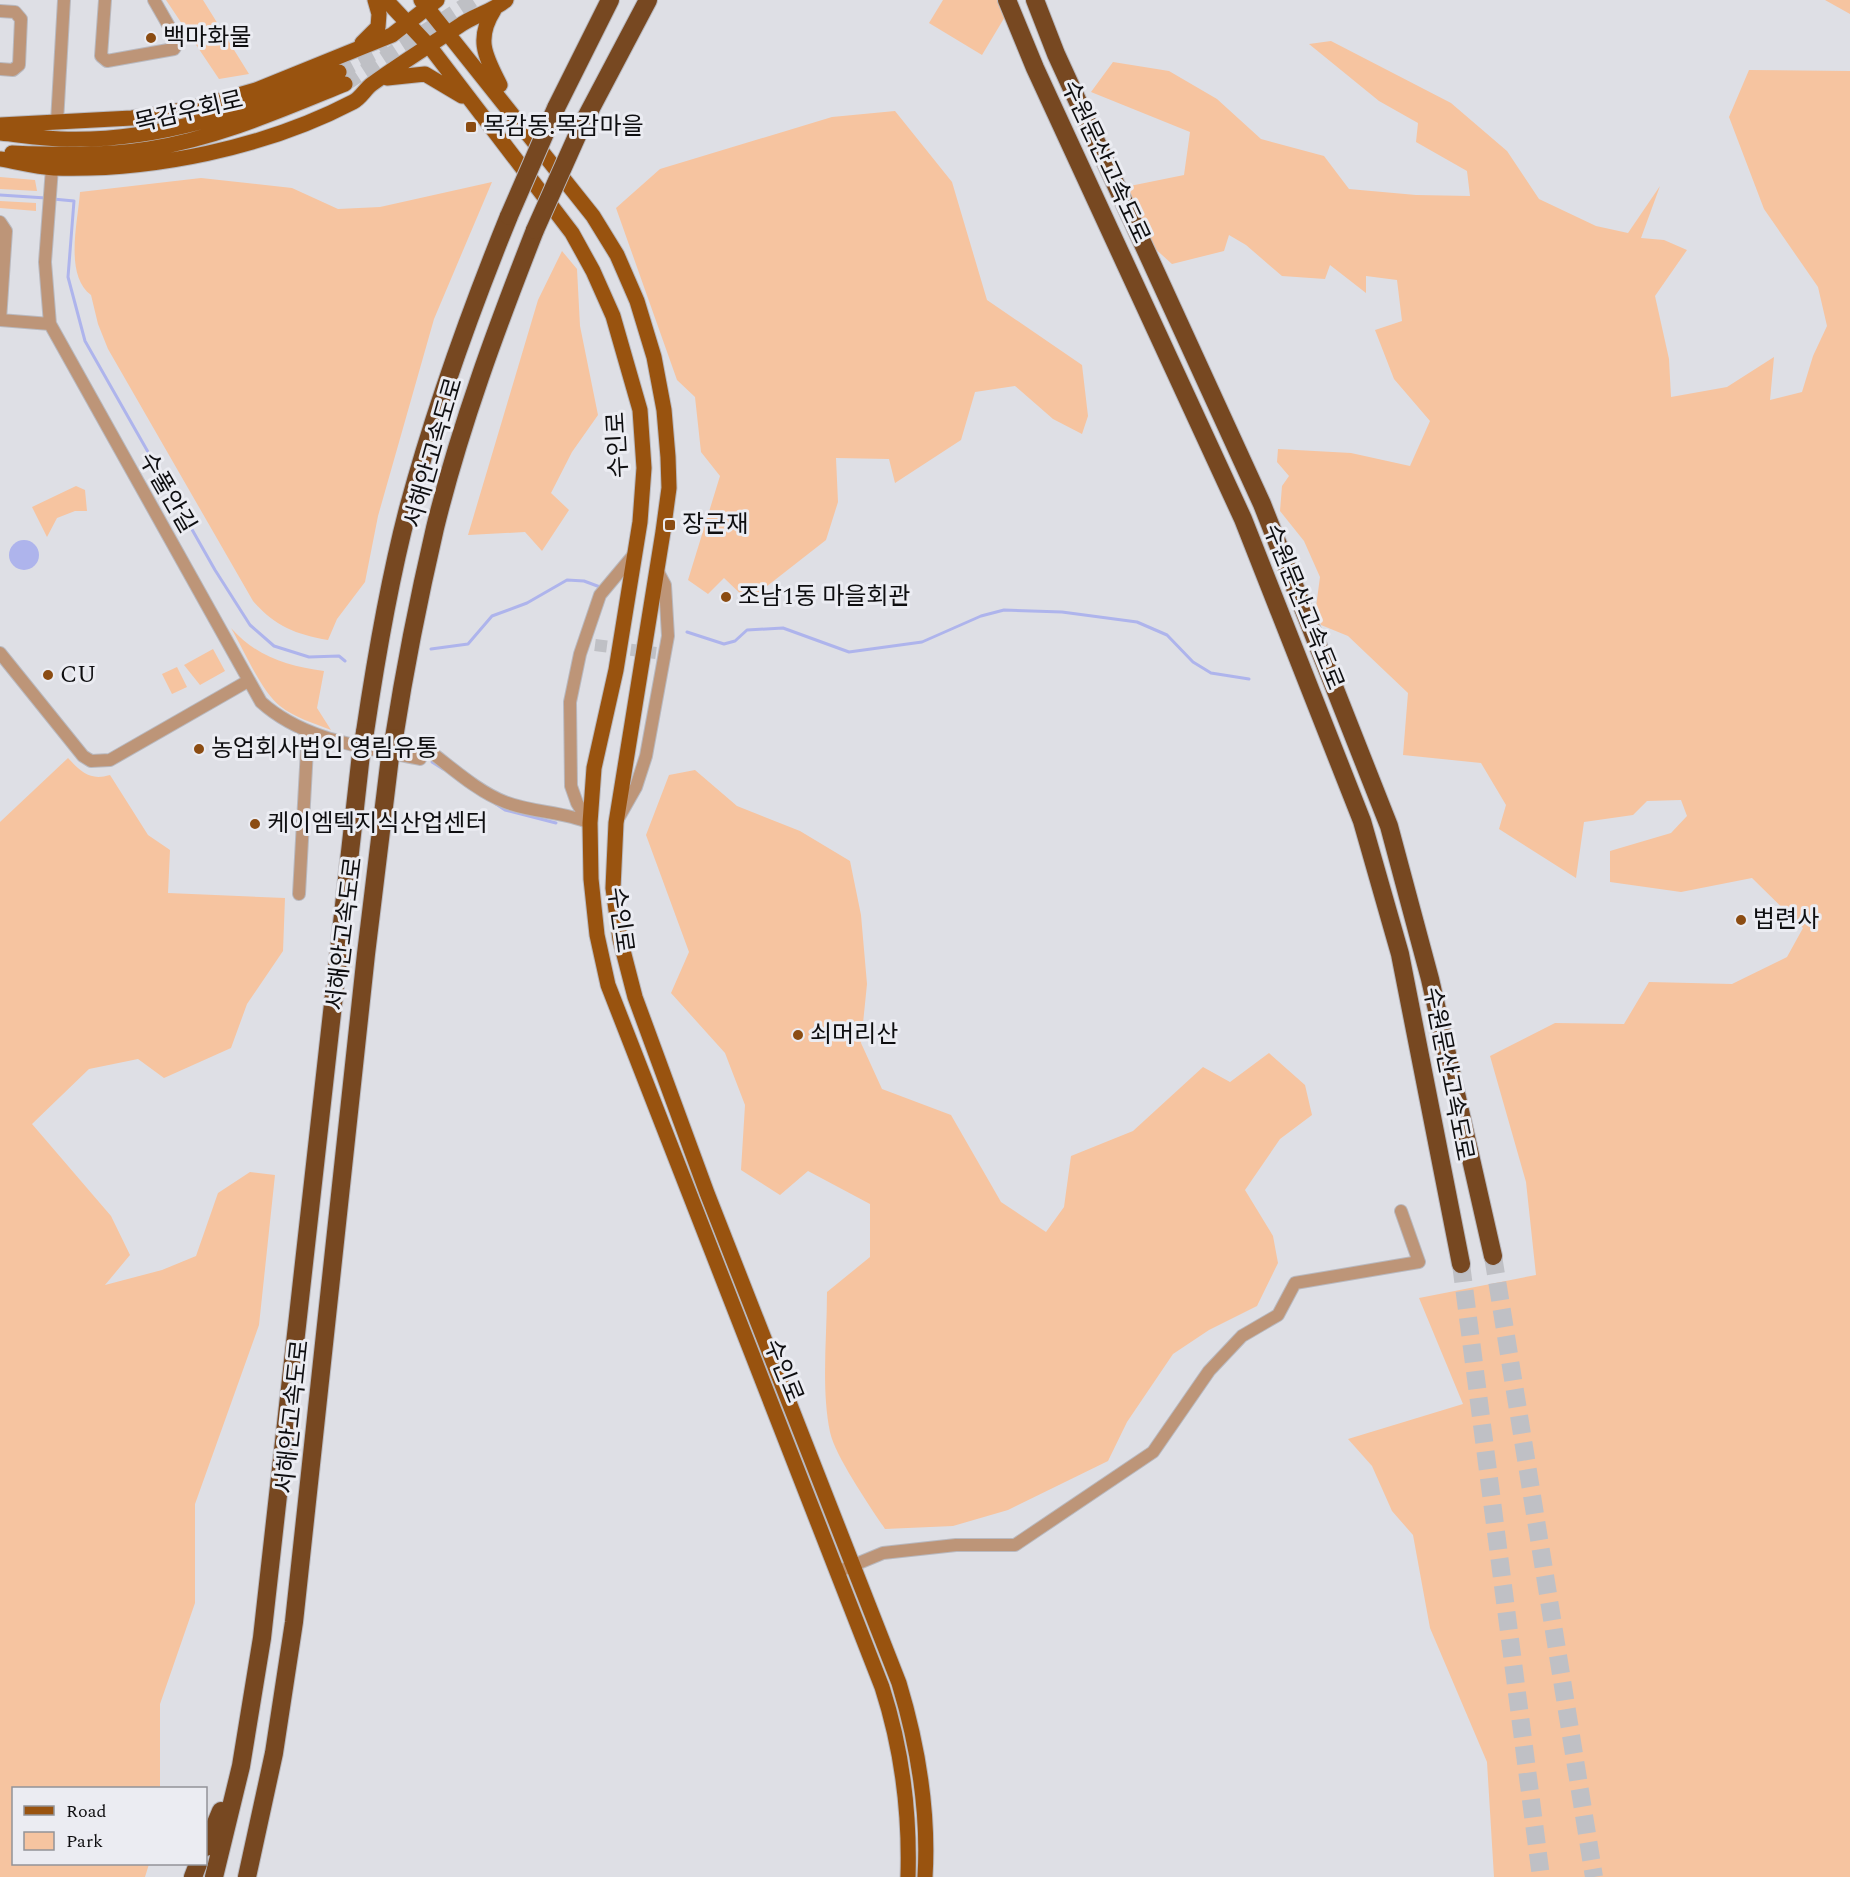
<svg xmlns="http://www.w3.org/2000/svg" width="1850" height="1877" font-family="Spectral,'Noto Sans KR',serif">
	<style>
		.green { fill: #f6c4a0 }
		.water { fill: #aeb4ec }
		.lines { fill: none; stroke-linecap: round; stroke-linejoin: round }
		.stream { stroke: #aeb4ec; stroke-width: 3 }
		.minor-tunnel { stroke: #bfc0c5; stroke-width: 12; stroke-dasharray: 12 6; stroke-linecap: butt }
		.major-tunnel { stroke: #bfc0c5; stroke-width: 15; stroke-dasharray: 15 8; stroke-linecap: butt }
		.highway-tunnel { stroke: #bfc0c5; stroke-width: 18; stroke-dasharray: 18 9; stroke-linecap: butt }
		.minor-casing { stroke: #b9b9bf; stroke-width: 14 }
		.major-casing { stroke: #b9b9bf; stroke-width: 17 }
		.highway-casing { stroke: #b9b9bf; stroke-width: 20 }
		.minor { stroke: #bd9578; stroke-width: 12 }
		.major { stroke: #99530f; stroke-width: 15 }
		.highway { stroke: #774821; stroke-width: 18 }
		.highway-bridge-casing { stroke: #b9b9bf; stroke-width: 20; stroke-linecap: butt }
		.highway-bridge { stroke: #774821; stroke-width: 18 }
		.poi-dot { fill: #8b4c12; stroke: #ebecf2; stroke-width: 2 }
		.labels { text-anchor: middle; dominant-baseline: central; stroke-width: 6; stroke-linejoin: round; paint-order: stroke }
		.poi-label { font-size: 24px; fill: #0e0e10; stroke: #ebecf2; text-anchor: start }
		.street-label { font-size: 24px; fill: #0e0e10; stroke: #ebecf2 }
	</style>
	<rect width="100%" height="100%" fill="#dedfe5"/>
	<path class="green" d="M166,0H203L249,74L219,79Z
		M943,0H1015L982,55L929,23Z
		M1825,0H1850V14Z
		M1331,41L1451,103L1507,151L1539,199L1596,226L1628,233L1660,186L1641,238L1664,240L1687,250L1655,296L1669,359L1671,397L1727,387L1774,357L1770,400L1802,392L1813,356L1827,326L1818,287L1764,209L1729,117L1749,70L1850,71V1877H1494L1487,1762L1430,1628L1413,1535L1392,1511L1372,1466L1348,1439L1463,1404L1419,1298L1536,1275L1526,1182L1490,1056L1555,1023L1624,1024L1649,982L1732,984L1787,957L1803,928L1752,878L1681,892L1610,882V851L1671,833L1687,816L1681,800L1647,801L1633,815L1584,822L1576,878L1499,829L1506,805L1481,763L1403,755L1408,693L1348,636L1321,625L1316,607L1320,577L1304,541L1280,511L1282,486L1289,476L1277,462L1278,449L1351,453L1410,466L1430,421L1394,379L1375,330L1402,321L1397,280L1366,276V293L1330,265L1325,279L1282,276L1246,245L1229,235L1224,251L1172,264L1130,226L1120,188L1184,175L1190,132L1091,92L1113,62L1169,71L1217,99L1261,139L1324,156L1349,189L1416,195L1470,196L1467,171L1416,142L1418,123L1379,101L1309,44Z
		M895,111L952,182L987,300L1082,365L1088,416L1082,434L1053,419L1015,386L975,392L961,440L895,483L889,459L836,458L838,502L826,540L748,601L724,578L708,594L688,580L720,476L701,452L695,397L677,380L616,208L660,169L832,117Z
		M0,177L35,180L37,191L0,189Z
		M201,178L292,188L338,209L380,207L492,182L434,319L378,516L365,582L337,619L328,640C295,634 275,626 253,601L108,349L98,324L91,295C64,275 78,222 80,192Z
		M0,201L36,203V211L0,208Z
		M562,251L577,269L580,326L598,415L572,452L551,493L569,510L542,551L525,532L468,535L538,300Z
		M76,486L85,490L87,511H75L57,518L47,537L32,507Z
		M231,628C257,657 287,666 324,671L317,708L331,730C314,723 295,718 280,706C261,691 244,650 231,628Z
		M213,649L225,671L200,685L184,665Z
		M177,667L187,687L172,694L162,674Z
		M68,758C81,772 90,781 110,775L148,835L170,850L168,893L285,898L283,951L247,1004L231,1048L164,1078L138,1059L89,1069L32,1124L111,1216L130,1255L105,1285L162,1270L196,1256L218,1193L250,1172L275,1175L259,1325L195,1504V1603L160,1704V1788H14V1864H149L145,1877H0V822Z
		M695,770L737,806L800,831L850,861L861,915L867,984L861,1043L882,1089L951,1115L1001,1202L1046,1232L1064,1207L1071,1156L1133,1131L1203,1067L1230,1082L1269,1053L1305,1085L1312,1115L1280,1139L1245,1190L1273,1236L1278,1263L1257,1306L1209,1330L1173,1354L1127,1422L1108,1461L1008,1510L953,1526L885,1529C871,1508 835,1456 830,1432C821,1388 827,1338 827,1292L870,1257V1204L808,1171L780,1195L741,1170L745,1105L725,1053L671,993L689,952L646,835L669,775Z"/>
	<path class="water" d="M9 555a15 15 0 1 1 30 0a15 15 0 1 1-30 0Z"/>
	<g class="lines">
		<path class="stream" d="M0,195L46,198
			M53,199L74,201L68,277L85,341L215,570L250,625L274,646L309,657L339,656L345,661
			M687,632L724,644L735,641L747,630L783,628L849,652L922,642L981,616L1004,610L1062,612L1137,622L1167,635L1193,662L1211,673L1249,679
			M431,649L468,644L492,616L527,603L567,580L584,581L600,587
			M432,762L443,769
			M496,804L505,810L556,823"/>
		<path class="minor-tunnel" d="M595,645L656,653"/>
		<path class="major-tunnel" d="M339,72L387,46
			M345,84L473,0"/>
		<path class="highway-tunnel" d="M1493,1256L1594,1877
			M1461,1264L1541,1877"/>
		<defs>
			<path id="minor" d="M105,0L101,56L107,61L174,49L178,42L154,0
				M0,11L15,12L21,19L19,65L13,70L0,69
				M57,122L64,0
				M52,168L45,262L50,324L261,702C304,741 365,747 420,759L424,747C449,765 476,791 505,802C533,813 563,811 590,823
				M0,222L6,231L0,320
				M0,320L50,324
				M0,653L83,756L91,761L110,760L248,681
				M619,817L636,787L646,756L668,636L665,585L657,570
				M589,822L577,803L571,786L570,702L580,654L600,595L636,552
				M299,894L308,731
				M837,1572L883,1553L956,1545H1015L1153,1452L1209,1371L1242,1336L1278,1315L1295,1283L1419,1262L1401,1211"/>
			<path id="major" d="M386,0L430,47L572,233L593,271L613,316L640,410L644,468L640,522L616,670L594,768L590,823L591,879L597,935L608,985L882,1687C902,1749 910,1812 908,1877
				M421,0L593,216L617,255L637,301L654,357L664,410L668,457L669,488L663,532L616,823L613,888L620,939L635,997L707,1193L899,1683C918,1746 929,1811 925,1877
				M494,10C475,40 486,57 500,85
				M362,43L378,27L379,14L375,0
				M387,78L425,74L462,96
				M0,125L132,118L190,109L256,90L392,35L437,0
				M0,133C20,135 40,138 60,139C157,143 251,110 339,72
				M12,153C57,155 105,156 149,149C218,138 281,110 345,84
				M0,159C18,162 36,167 54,168C152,171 265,148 353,102C361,98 365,89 372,84C400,64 430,45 459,26C474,15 492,12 506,0"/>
			<path id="highway" d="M1007,0L1035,68L1243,519L1362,821L1400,954L1461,1264
				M1035,0L1056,54L1262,504L1389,826L1430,979L1493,1256
				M556,108L610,0
				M581,127L648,0
				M365,732C376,658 389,582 408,509C435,409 470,312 509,216
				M394,738C405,667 419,597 435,528C460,426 497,327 535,230
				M206,1847L221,1811
				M193,1877L198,1864
				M214,1877L241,1766L262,1638L361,754
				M247,1877L274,1753L294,1622L366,954L390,757"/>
		</defs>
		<use href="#minor" class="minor-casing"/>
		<use href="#major" class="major-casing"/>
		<use href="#highway" class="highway-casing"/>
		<use href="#minor" class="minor"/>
		<use href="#major" class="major"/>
		<use href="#highway" class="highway"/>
		<defs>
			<path id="highway-bridge" d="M509,216L556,108
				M535,230L581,127
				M361,754L365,732
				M390,757L394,738"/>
		</defs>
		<use href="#highway-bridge" class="highway-bridge-casing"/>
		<use href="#highway-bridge" class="highway-bridge"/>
	</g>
	<g class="poi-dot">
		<circle cx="151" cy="38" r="6"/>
		<rect x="465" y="121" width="12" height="12" rx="3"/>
		<rect x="664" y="519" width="12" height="12" rx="3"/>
		<circle cx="726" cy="597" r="6"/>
		<circle cx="48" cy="675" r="6"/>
		<circle cx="199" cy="749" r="6"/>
		<circle cx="255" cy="824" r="6"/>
		<circle cx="1741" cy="920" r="6"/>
		<circle cx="798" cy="1035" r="6"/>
	</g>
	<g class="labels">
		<g class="poi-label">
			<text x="163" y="38">백마화물</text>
			<text x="483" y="127">목감동.목감마을</text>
			<text x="682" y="525">장군재</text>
			<text x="738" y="597">조남1동 마을회관</text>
			<text x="60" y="675">CU</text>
			<text x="211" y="749">농업회사법인 영림유통</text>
			<text x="267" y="824">케이엠텍지식산업센터</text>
			<text x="1753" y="920">법련사</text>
			<text x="810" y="1035">쇠머리산</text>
		</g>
		<g class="street-label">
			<text transform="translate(189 112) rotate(-13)">목감우회로</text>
			<text transform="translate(1105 162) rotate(65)">수원문산고속도로</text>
			<text transform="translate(618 445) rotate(-93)">수인로</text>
			<text transform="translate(434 453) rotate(-74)">서해안고속도로</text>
			<text transform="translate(167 493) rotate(60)">수풀안길</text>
			<text transform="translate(1303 607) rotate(68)">수원문산고속도로</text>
			<text transform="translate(620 920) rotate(82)">수인로</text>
			<text transform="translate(345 934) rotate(-83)">서해안고속도로</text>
			<text transform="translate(1448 1074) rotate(79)">수원문산고속도로</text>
			<text transform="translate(783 1371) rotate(68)">수인로</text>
			<text transform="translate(293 1417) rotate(-84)">서해안고속도로</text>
		</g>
	</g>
	<rect x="12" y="1787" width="195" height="78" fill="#ebecf2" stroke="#939398" stroke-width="1.5"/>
	<rect x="24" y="1806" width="30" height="9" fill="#99530f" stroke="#939398" stroke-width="1.5"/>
	<text x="66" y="1817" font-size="18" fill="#0e0e10">Road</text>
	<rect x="24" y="1832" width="30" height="18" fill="#f6c4a0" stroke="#939398" stroke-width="1.5"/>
	<text x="66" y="1847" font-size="18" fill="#0e0e10">Park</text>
</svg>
